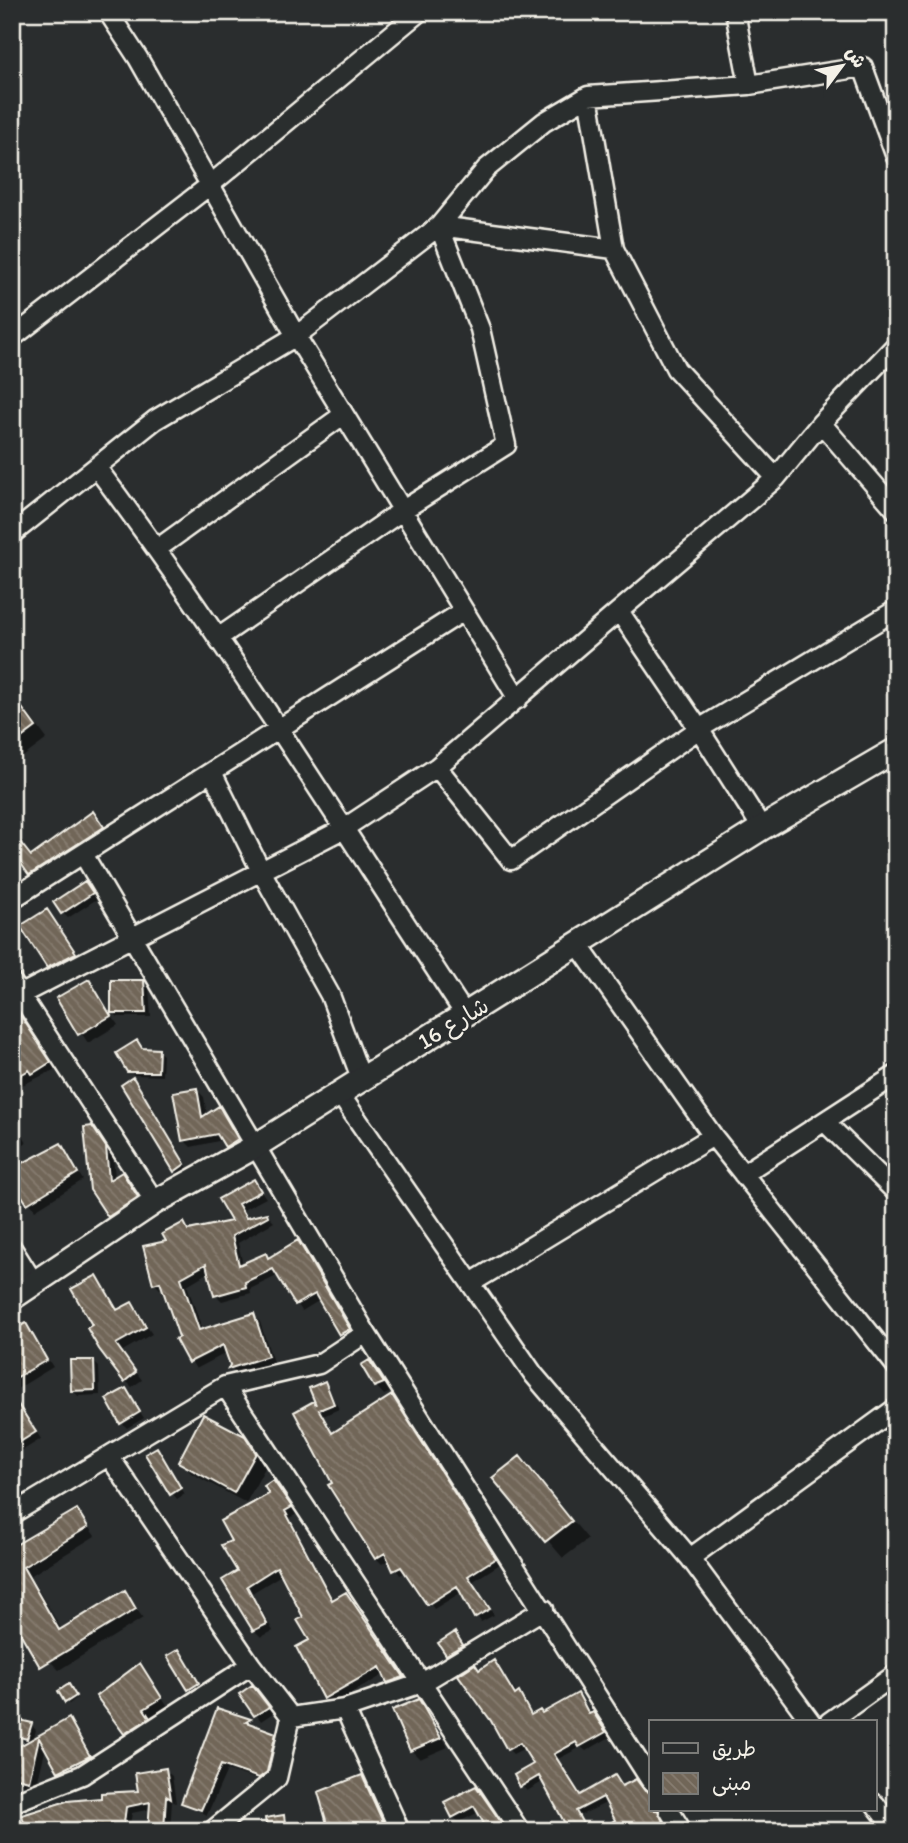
<svg xmlns="http://www.w3.org/2000/svg" width="908" height="1843" font-family="Itim,'Playpen Sans Arabic',sans-serif">
	<style>
		.shadow { fill: #0007 }
		.building { fill: url(#building-back-hatch); stroke: #f4f1e8; stroke-width: 2 }
		.lines { fill: none; stroke-linecap: round; stroke-linejoin: round }
		.minor-casing { stroke: #f4f1e8; stroke-width: 23 }
		.tertiary-casing { stroke: #f4f1e8; stroke-width: 28 }
		.minor { stroke: #2a2d2e; stroke-width: 18 }
		.tertiary { stroke: #2a2d2e; stroke-width: 23 }
		.labels { text-anchor: middle; dominant-baseline: central; stroke-width: 6; stroke-linejoin: round; paint-order: stroke }
		.street-label { font-size: 23px; fill: #f4f1e8; stroke: #2a2d2e }
	</style>
	<defs>
		<pattern id="building-back-hatch" width="6" height="6" patternUnits="userSpaceOnUse" patternTransform="scale(1.75)"><rect width="6" height="6" fill="#716658"/><path d="M-1 5l2 2M0 0l6 6M5-1l2 2" fill="none" stroke="#867c70"/></pattern>
	</defs>
	<rect width="100%" height="100%" fill="#2a2d2e"/>
	<filter id="ink" filterUnits="userSpaceOnUse"><feTurbulence type="fractalNoise" baseFrequency=".0143" numOctaves="2"/><feDisplacementMap in="SourceGraphic" scale="14" xChannelSelector="R" yChannelSelector="G"/><feConvolveMatrix kernelMatrix="1 2 1 2 8 2 1 2 1" color-interpolation-filters="sRGB"/></filter>
	<g filter="url(#ink)">
		<path class="shadow" d="M12,692L47,739L12,765Z
			M93,813L111,835L38,881L21,860L18,863L12,857V832L32,857Z
			M85,883L97,899L68,918L63,913Z
			M47,911L83,962L57,976L49,967Z
			M88,981L118,1025L88,1043L59,999Z
			M143,982L149,987L151,1017H118L113,1012Z
			M19,1016L56,1069L12,1090V1020Z
			M143,1050L158,1051L163,1055L162,1076L134,1075L129,1070Z
			M133,1080L189,1170L181,1176L176,1171Z
			M197,1090L204,1097L207,1116L219,1109L244,1146L233,1153L223,1140L191,1147L184,1140Z
			M12,1118L27,1142L16,1149L25,1164L61,1145L83,1180L35,1210L12,1176Z
			M91,1128L113,1156L115,1178L121,1174L144,1205L116,1223L109,1216Z
			M254,1181L266,1198L243,1210L248,1219L267,1215L274,1222L238,1243L243,1265L265,1255L270,1259L298,1242L355,1336L347,1341L341,1334L320,1300L302,1311L279,1275L250,1289L251,1293L222,1301L216,1295L209,1272L187,1285L203,1331L254,1315L260,1322L273,1362L236,1374L230,1368L228,1352L196,1369L178,1340L181,1338L164,1288L160,1289L154,1283L169,1242L183,1224L190,1231L234,1222L221,1199Z
			M12,1234L19,1240L21,1245L12,1247Z
			M12,1265L22,1283L12,1285Z
			M97,1277L119,1311L132,1304L152,1334L121,1352L142,1380L132,1387L125,1380Z
			M26,1325L53,1367L12,1392V1332Z
			M93,1361L99,1367L100,1395L78,1396L73,1390Z
			M369,1362L378,1370L391,1392L384,1395L376,1386Z
			M325,1383L339,1409L323,1416L333,1434L392,1397L397,1403L500,1564L472,1582L494,1615L481,1622L462,1592L434,1609L407,1572L400,1575L389,1559L382,1564L376,1558L296,1413L320,1409Z
			M125,1390L144,1418L127,1428L121,1422Z
			M12,1393L41,1439L17,1454L12,1449Z
			M244,1438L266,1466L246,1503L191,1473L180,1461Z
			M156,1449L185,1494L177,1499L172,1493Z
			M520,1458L588,1539L563,1558L495,1479Z
			M273,1482L297,1514L290,1518L334,1601L346,1594L353,1600L409,1683L395,1688L385,1674L331,1705L325,1698L306,1617L283,1574L252,1593L273,1631L261,1637L254,1630L234,1541L271,1495Z
			M77,1511L95,1536L30,1576L62,1630L124,1592L143,1618L59,1670L50,1661L12,1551Z
			M455,1634L467,1651L453,1660L447,1654Z
			M178,1652L203,1689L195,1695L189,1689Z
			M139,1665L168,1706L150,1718L156,1726L133,1741L125,1733L123,1675Z
			M475,1666L480,1671L499,1668L533,1716L542,1715L578,1695L610,1737L586,1751L581,1747L558,1759L581,1796L615,1777L651,1810H665L662,1817L667,1827L658,1831H600L617,1821L608,1802L579,1816L587,1831H560L559,1828L567,1823L544,1781L527,1791L522,1786L536,1765L525,1748L513,1754L508,1749Z
			M71,1688L77,1698L69,1704L66,1702Z
			M257,1693L273,1713L261,1721L242,1694Z
			M418,1701L427,1710L448,1747L420,1759L411,1750Z
			M218,1710L250,1720L252,1726L275,1734L280,1740L272,1777L265,1782L227,1770L207,1815L183,1802Z
			M12,1719L31,1725L36,1730L33,1741L69,1720L97,1764L68,1779L46,1747L36,1788L22,1785L14,1777L30,1743L12,1737Z
			M165,1770L172,1776L176,1803L172,1801L170,1831H150L151,1809L132,1813L129,1831H12V1823L24,1818L141,1793Z
			M362,1777L370,1786L391,1831H329Z
			M476,1788L481,1793L506,1831H490L479,1812L459,1822L453,1817Z
			M283,1817L289,1823L290,1831H269Z"/>
		<path class="building" d="M12,694L36,727L12,745Z
			M93,811L104,827L29,875L12,851V832L31,856Z
			M85,881L93,893L61,914L53,902Z
			M47,909L76,953L47,968L20,926Z
			M89,979L111,1016L78,1035L56,998Z
			M111,980H144L146,1013H111Z
			M19,1013L51,1062L32,1074L29,1070L12,1080V1017Z
			M137,1040L142,1048L159,1049L158,1072H127L116,1053Z
			M133,1077L185,1164L174,1172L121,1085Z
			M197,1088L202,1117L219,1106L238,1139L225,1147L217,1134L182,1141L173,1092Z
			M92,1126L106,1147L109,1180L122,1172L138,1197L108,1217L90,1190L84,1127Z
			M61,1143L78,1173L27,1204L12,1180V1145L23,1163Z
			M254,1179L261,1191L238,1204L246,1218L267,1213L268,1216L232,1236L239,1265L266,1253L268,1258L298,1240L350,1329L339,1335L315,1294L295,1305L273,1269L245,1282L246,1287L214,1296L206,1264L181,1278L199,1330L254,1313L268,1356L228,1369L230,1365L223,1345L188,1363L175,1339L179,1337L160,1282L153,1284L143,1246L166,1241L162,1234L184,1222L188,1230L231,1221L218,1199Z
			M97,1275L117,1310L132,1302L146,1327L116,1344L136,1372L124,1382L99,1349L87,1328L92,1325L71,1289Z
			M26,1323L47,1360L12,1380V1331Z
			M70,1360H94L95,1390L71,1391Z
			M369,1360L384,1383L374,1387L361,1365Z
			M325,1381L334,1404L319,1410L332,1433L392,1395L496,1558L468,1576L490,1609L474,1618L457,1586L427,1605L401,1567L393,1571L385,1553L375,1559L328,1485L332,1483L294,1412L314,1401L316,1405L309,1388Z
			M126,1388L140,1412L120,1424L106,1399Z
			M12,1395L36,1432L12,1447Z
			M203,1414L245,1436L256,1453L234,1493L178,1462Z
			M157,1447L181,1488L170,1495L145,1454Z
			M520,1456L572,1521L545,1542L492,1478Z
			M273,1480L292,1507L285,1511L332,1600L346,1592L404,1677L387,1683L380,1667L323,1699L296,1647L309,1640L297,1620L303,1617L277,1567L247,1586L267,1624L253,1631L222,1580L237,1571L221,1545L231,1541L220,1521L269,1494L264,1486Z
			M77,1509L88,1527L23,1567L59,1630L125,1590L136,1609L40,1667L12,1619V1547Z
			M455,1632L463,1645L446,1655L438,1643Z
			M179,1649L199,1683L188,1690L167,1656Z
			M494,1660L515,1695L519,1692L531,1715L540,1710L542,1713L578,1693L589,1714L593,1712L606,1732L579,1747L576,1742L554,1754L580,1795L615,1775L622,1786L636,1779L645,1791L651,1792V1810H658L663,1822L639,1831H596L615,1820L603,1797L576,1811L587,1831H569L539,1776L520,1787L514,1775L533,1764L520,1743L507,1750L491,1721L458,1675L475,1664L479,1670Z
			M140,1663L162,1698L144,1709L150,1718L124,1734L96,1696Z
			M69,1684L76,1696L65,1703L58,1691Z
			M252,1685L269,1707L254,1716L239,1694Z
			M419,1699L441,1738L410,1751L392,1710Z
			M217,1708L251,1719L246,1722L276,1733L267,1772L259,1778L221,1765L201,1810L181,1803Z
			M12,1718L32,1723L27,1739L12,1735Z
			M69,1718L90,1756L58,1772L39,1738L29,1781L13,1777L20,1746Z
			M166,1768L171,1799L166,1796L164,1831H148L150,1802L126,1807L123,1831H26L22,1815L67,1801L101,1798V1793L138,1791L135,1773Z
			M362,1775L387,1831H329L318,1792Z
			M476,1786L503,1825L493,1831H488L474,1806L452,1818L444,1802Z
			M284,1815L286,1831H267L265,1818Z"/>
		<g class="lines">
			<defs>
				<path id="minor" d="M108,12L138,58L296,336L518,699
					M735,12L749,85
					M588,96L614,249L676,369L776,478
					M12,338L210,185L419,12
					M821,423L896,510
					M97,468C229,644 345,832 466,1016
					M12,534L155,420L296,336L439,226L486,169L544,122L588,96L749,85L863,67L896,157
					M157,549L343,415
					M218,638L403,510L506,445L480,329L439,226L614,249
					M437,767L511,860L699,729L619,611L776,478L821,423L896,345
					M212,772L261,871L330,995L361,1078
					M762,828L699,729L896,610
					M83,854L366,1333L651,1781
					M12,899L462,612
					M579,946L713,1136L896,1366
					M12,982L155,1202
					M12,999L343,829L437,767L619,611
					M339,1093L534,1375L690,1558L811,1722
					M826,1123L896,1192
					M743,1174L896,1075
					M12,1248L34,1283
					M471,1283L713,1136
					M225,1386L520,1831
					M109,1456L251,1665L291,1717
					M12,1514L225,1386L319,1364L366,1333
					M690,1558L896,1408
					M345,1709L400,1831
					M291,1717L345,1709L422,1683L544,1609
					M829,1722L896,1674
					M12,1803L82,1775L251,1665
					M875,1804L896,1831
					M669,1810L682,1831
					M212,1831L277,1778L291,1717"/>
				<path id="tertiary" d="M12,1298L155,1202L254,1147L762,828L896,750"/>
			</defs>
			<use href="#minor" class="minor-casing"/>
			<use href="#tertiary" class="tertiary-casing"/>
			<use href="#minor" class="minor"/>
			<use href="#tertiary" class="tertiary"/>
		</g>
	</g>
	<g class="labels">
		<g class="street-label">
			<text transform="translate(453 1023) rotate(-31)">شارع 16</text>
		</g>
	</g>
	<rect width="908" height="1843" fill="none" stroke="#2a2d2e" stroke-width="42"/>
	<rect x="21" y="21" width="866" height="1801" fill="none" stroke="#f4f1e8" stroke-width="2.5" filter="url(#ink)"/>
	<rect x="649" y="1720" width="228" height="91" fill="#2a2d2e" stroke="#7b7b78" stroke-width="2"/>
	<rect x="663" y="1743" width="35" height="10" fill="#2a2d2e" stroke="#7b7b78" stroke-width="2"/>
	<text x="712" y="1756" font-size="21" fill="#f4f1e8">طريق</text>
	<rect x="663" y="1773" width="35" height="21" fill="url(#building-back-hatch)" stroke="#7b7b78" stroke-width="2"/>
	<text x="712" y="1790" font-size="21" fill="#f4f1e8">مبنى</text>
	<g transform="translate(842 66) rotate(58)" stroke="#2a2d2e" stroke-width="5" paint-order="stroke">
	<path d="M0-5L12 26L0 18L-12 26Z" fill="#f4f1e8"/>
	<text y="-10" font-size="19" font-weight="bold" text-anchor="middle" fill="#f4f1e8">ش</text>
	</g>
</svg>
